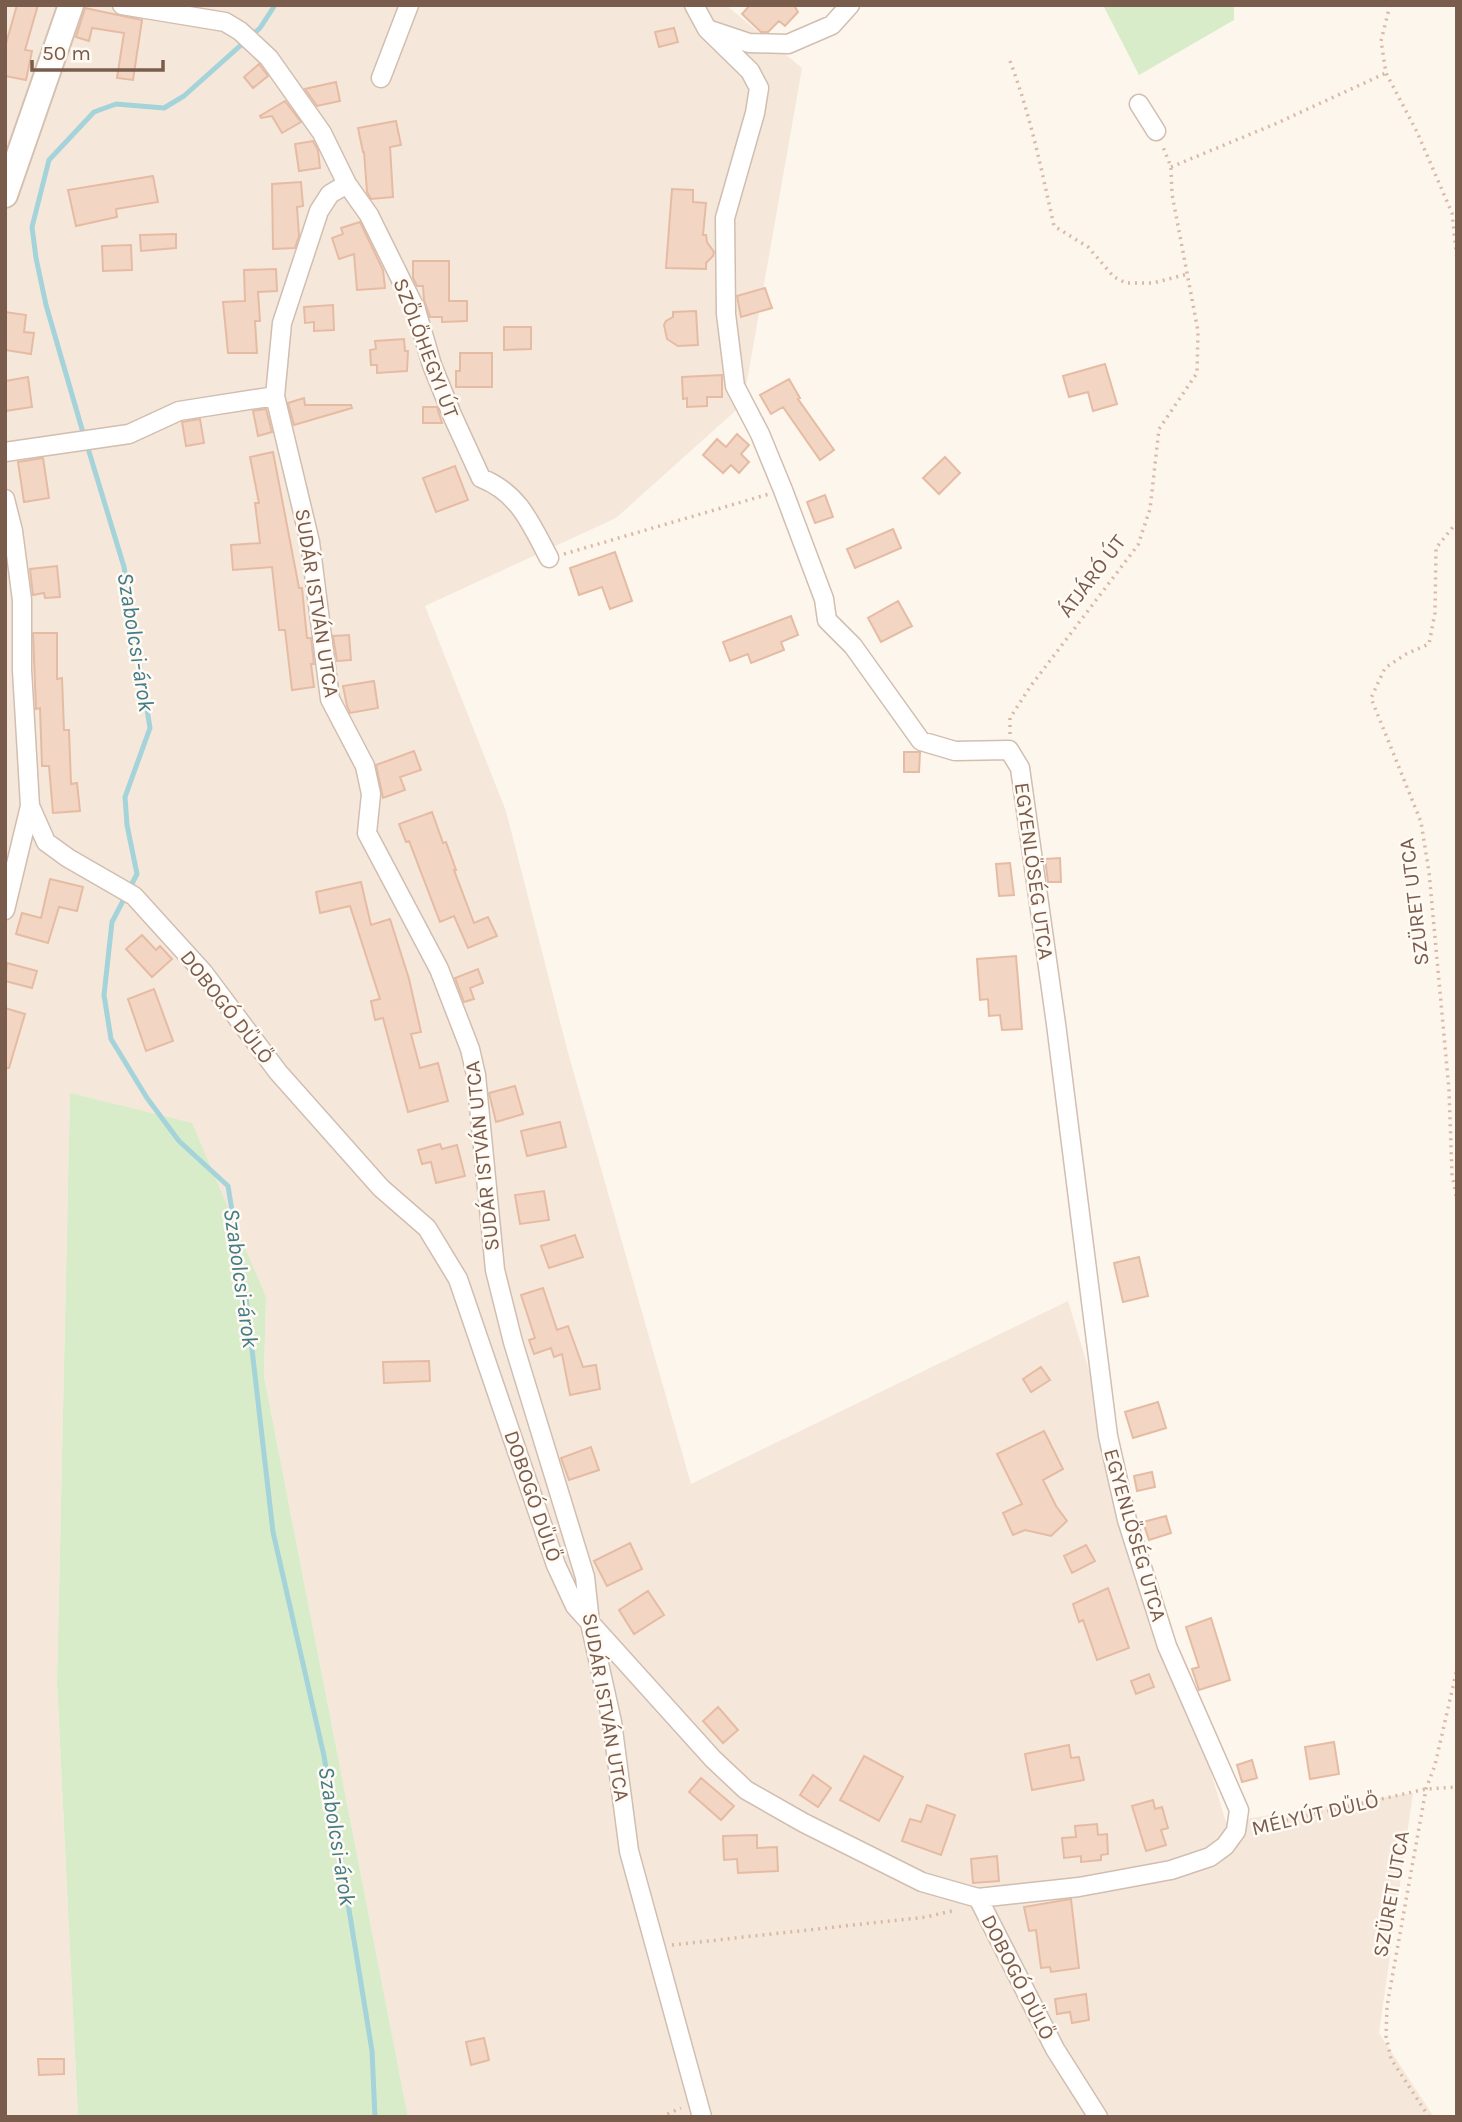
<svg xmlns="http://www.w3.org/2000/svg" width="1462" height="2122" font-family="Karla,sans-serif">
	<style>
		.residential { fill: #f5e8da }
		.green { fill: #d8ecc9 }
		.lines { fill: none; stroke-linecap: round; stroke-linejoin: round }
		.stream { stroke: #a5d3da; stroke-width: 5 }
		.building { fill: #f3d5c3; stroke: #e6bba3; stroke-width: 2 }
		.street-casing { stroke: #d1beb0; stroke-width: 21 }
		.secondary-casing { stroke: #d6c0b0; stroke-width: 28 }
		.path { stroke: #d9b8a5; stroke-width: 3.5; stroke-dasharray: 2 5; stroke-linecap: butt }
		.street { stroke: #fff; stroke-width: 18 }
		.secondary { stroke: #fff; stroke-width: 24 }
		.labels { text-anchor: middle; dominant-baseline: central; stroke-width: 5; stroke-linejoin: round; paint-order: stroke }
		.street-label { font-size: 21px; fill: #7a5c4d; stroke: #fffaf3 }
		.water-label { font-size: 23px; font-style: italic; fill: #437c86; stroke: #fffaf3 }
	</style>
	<rect width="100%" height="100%" fill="#fdf6ec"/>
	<path class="residential" d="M5,5H726L802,68L743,404L616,518L425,606L506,811L567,1049L691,1484L1068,1301L1226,1822L1413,1793L1379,2033L1434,2117H408L264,1376L266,1297L70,1093L57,1683L78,2117H5Z"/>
	<path class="green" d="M1103,5H1234V20L1139,75Z
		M70,1093L192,1123L266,1297L264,1376L408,2117H78L57,1683Z"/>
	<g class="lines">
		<path class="stream" d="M84,436L46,305L36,258L32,227L49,160L94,112L116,104L164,108L184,96L260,28L275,5
			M87,445L124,567L150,728L125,797L127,825L137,874L112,922L104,995L111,1039L147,1098L179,1141L228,1186L246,1297L273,1532L324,1756L372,2051L375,2117"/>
	</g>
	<path class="building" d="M17,5H38L25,50L32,51L26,80L5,76V47Z
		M750,5H794L798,12L785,26L779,21L768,32H761L742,14Z
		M85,8L142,20L133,80L117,78L124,33L92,28L89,41L76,37Z
		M674,28L678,42L659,47L655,32Z
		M259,64L268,76L253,88L244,77Z
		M336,82L340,101L317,106L305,89Z
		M285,101L301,122L282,133L272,116L261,118L260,116Z
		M396,121L401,145L390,147L393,197L371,199L367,192L364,152H363L358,128Z
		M313,141L318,150L320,168L299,171L295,144Z
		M153,176L158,202L116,209L117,217L76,226L68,190Z
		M301,182L303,206L297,207L299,236L295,248L273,249L272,184Z
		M672,189L693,190V202L706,203L703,235H706L707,242L714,252L713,256L706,263V269L666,268Z
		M360,222L383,270L385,288L357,290L354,254L339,259L332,238L343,234L341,228Z
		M176,234V248L141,251L140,235Z
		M131,245L132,270L103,271L102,246Z
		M413,261H449V301H467V321L442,322V317H430L424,300L423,286H417L413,278Z
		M276,269L277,291L258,292L260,321H255L257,353H228L223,302L245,301L244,270Z
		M765,288L772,308L741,317L737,296Z
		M333,305L334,330L314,331V322L305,323L304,307Z
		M696,311L698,345L678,346L667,339L664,325L666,321L673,317V312Z
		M5,312L26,315L24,332L34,333L31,354L5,350Z
		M504,327H531V349L504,350Z
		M404,339L405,351H408L407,371L377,373V365H371L370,350L376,349L375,341Z
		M460,353H492V387H456V371H460Z
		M1105,364L1117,404L1093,411L1088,392L1069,397L1063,376Z
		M722,375V397H707V406L687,407V398L683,399L682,377Z
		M28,377L32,407L5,411V381Z
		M789,379L800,398L798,399L834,450L820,460L783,407L771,414L760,395Z
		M304,398L305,405H351L352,408L294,425L288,403Z
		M423,407H437L442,423H423Z
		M266,409L272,432L258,436L253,411Z
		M200,419L204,443L186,446L182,422Z
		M737,434L749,445L741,454L749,462L739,473L731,465L723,473L703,455L717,439L726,447Z
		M273,452L299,588H302L307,638H311L314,664H311L314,687L292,690L285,630H279L272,567L233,570L231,545L260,543L255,503H259L250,457Z
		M945,457L960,473L939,494L923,478Z
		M43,458L49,498L24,502L18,462Z
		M455,466L468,500L436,512L423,478Z
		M825,495L833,517L815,523L807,502Z
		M893,529L901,548L855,568L847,549Z
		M615,552L632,601L610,609L602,587L579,595L570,568Z
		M57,566L60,597L45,598L44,593L33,595L30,569Z
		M898,601L912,626L881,642L868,618Z
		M791,616L798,635L781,642L784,650L751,663L748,654L730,661L723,642Z
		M33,633H57V679L62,678L64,730H69L71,784L77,783L80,811L53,813L49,766H42L40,708L36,709Z
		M349,635L351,660L337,661L333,636Z
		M374,681L378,708L350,713L347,706L343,686Z
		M414,751L421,770L400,777L405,790L383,798L376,765Z
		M904,752H920L919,772H904Z
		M432,812L443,843L446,842L456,870H454L474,923L488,917L497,936L468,948L454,916L440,922L409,841L406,842L399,824Z
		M1060,858L1061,882H1048L1045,859Z
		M1010,863L1014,895L999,896L996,864Z
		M50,879L83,887L77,911L59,907L48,943L16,934L22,913L41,918Z
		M361,882L371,925L390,919L409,979L421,1032L411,1034L420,1068L438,1063L448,1101L408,1112L383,1018L375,1020L371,1001L380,999L350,906L320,913L316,892Z
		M142,935L156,950L160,946L172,959L152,977L126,949Z
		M1016,956L1022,1029L1002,1030L1000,1015L989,1016L988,999L980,1000L977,959Z
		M7,963L37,971L32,988L5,981Z
		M478,969L483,983L470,988L474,999L464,1002L455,978Z
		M154,989L173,1041L146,1051L128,999Z
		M5,1008L25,1014L9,1068H5Z
		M515,1086L523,1114L496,1122L489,1093Z
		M560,1122L566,1147L527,1156L521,1131Z
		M440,1144L442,1149L457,1145L465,1176L436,1183L431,1162L422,1164L418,1150Z
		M544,1191L549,1220L520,1224L515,1195Z
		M575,1235L583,1257L549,1268L541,1246Z
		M1139,1257L1148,1296L1123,1302L1114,1263Z
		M543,1288L557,1330L568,1326L583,1367L596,1365L600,1389L570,1395L562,1354L554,1357L551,1348L534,1354L529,1340L535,1338L521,1295Z
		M429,1361L430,1381L384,1383L383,1362Z
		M1041,1367L1050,1380L1031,1392L1023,1379Z
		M1158,1402L1166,1428L1133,1438L1125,1412Z
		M1044,1431L1063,1469L1043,1480L1056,1506L1067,1521L1051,1536L1025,1530L1013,1535L1003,1513L1022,1504L997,1454Z
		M591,1447L599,1470L569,1480L561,1458Z
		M1152,1472L1155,1487L1137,1491L1134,1476Z
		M1166,1516L1171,1533L1149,1540L1143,1522Z
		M630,1543L642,1569L607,1586L594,1561Z
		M1086,1545L1095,1561L1072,1573L1064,1556Z
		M1108,1588L1129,1648L1097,1660L1083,1620L1079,1622L1073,1604Z
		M648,1591L664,1615L634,1634L619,1610Z
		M1211,1618L1230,1680L1199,1690L1192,1669L1199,1667L1186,1627Z
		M1149,1674L1154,1687L1136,1694L1131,1681Z
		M718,1707L738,1730L723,1743L703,1721Z
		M1334,1742L1339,1774L1310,1779L1305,1747Z
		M1069,1745L1071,1758L1079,1757L1084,1780L1032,1790L1025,1754Z
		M864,1756L903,1777L879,1821L840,1800Z
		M1252,1760L1257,1778L1242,1782L1237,1765Z
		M813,1775L831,1788L818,1807L800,1795Z
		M701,1778L734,1806L721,1820L689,1792Z
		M1153,1800L1155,1809L1162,1807L1168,1828L1161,1830L1166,1845L1146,1851L1132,1806Z
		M927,1805L955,1815L941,1855L902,1841L910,1819L921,1822Z
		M1097,1824L1098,1835L1107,1834L1108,1854L1101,1855V1860L1081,1862V1856L1064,1858L1062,1838L1076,1837L1075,1826Z
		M757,1835V1848L777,1847L778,1871L738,1873L737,1859L724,1860L723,1836Z
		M997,1856L999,1881L973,1883L971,1859Z
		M1071,1899L1079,1968L1051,1972L1050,1967L1041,1968L1036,1930L1029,1931L1024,1907Z
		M1086,1994L1089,2020L1072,2023L1070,2012L1057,2014L1055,1999Z
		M484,2038L489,2060L471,2065L466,2042Z
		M38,2059H64V2074L39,2075Z"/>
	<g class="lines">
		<defs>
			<path id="street" d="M122,5L225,22L240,31L269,58L322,133L347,184L369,215L416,310L432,365L453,417L481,478C519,493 531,524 549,558
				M710,30L749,43L788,44L832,25L850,5
				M381,78L409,5
				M1139,104L1156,131
				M347,184L330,194L319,211L282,323L275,396L310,542L330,699L365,766L371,794L367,833L439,969L470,1049L476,1075L495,1270L513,1342L585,1577L590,1623L612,1722L629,1851L702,2117
				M5,452L129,434L179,411L275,396
				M5,499L13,531L22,600V670L30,806L5,910
				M30,806L46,842L68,858L134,896L203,972L278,1072L381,1188L427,1228L458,1279L556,1565L575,1606L713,1759L746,1790L804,1823L922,1882L978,1898L1079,1887L1171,1870L1210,1857L1225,1846L1236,1831L1239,1810L1167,1646L1127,1520L1108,1436L1056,1024L1020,768L1009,750L955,751L921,741L853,646L827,620L824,599L783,490L760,434L735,386L726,314L725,218L755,113L759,88L750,71L707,29L694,5
				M978,1898L1055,2049L1098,2117"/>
			<path id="secondary" d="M5,195L71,5"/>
		</defs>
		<use href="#street" class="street-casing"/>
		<use href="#secondary" class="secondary-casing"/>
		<path class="path" d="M1390,5L1381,41L1386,73L1417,132L1452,213L1457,259
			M1010,61C1031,117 1041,168 1054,226L1088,247L1114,277L1126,283H1153L1188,274
			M1171,167L1275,124L1386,73
			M1457,522L1436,548L1435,613L1429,644L1406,654L1385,668L1371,698L1421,822L1429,872L1449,1090L1452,1174L1457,1200
			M564,554L769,494
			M1010,734V718L1030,687L1138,545L1150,509L1159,429L1197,373L1198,331L1172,194L1171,167L1163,147
			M1252,1828L1426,1789L1457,1787
			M672,1945L926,1917L956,1910
			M661,2117L681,2108
			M1429,2117L1391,2059L1386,2036L1387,2006L1426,1789L1435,1765L1457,1669"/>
		<use href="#street" class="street"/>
		<use href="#secondary" class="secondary"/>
	</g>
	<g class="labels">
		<g class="street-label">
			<text transform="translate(426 348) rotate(69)">SZŐLŐHEGYI ÚT</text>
			<text transform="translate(1092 576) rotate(-53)">ÁTJÁRÓ ÚT</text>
			<text transform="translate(317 603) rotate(81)">SUDÁR ISTVÁN UTCA</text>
			<text transform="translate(1034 871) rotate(82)">EGYENLŐSÉG UTCA</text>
			<text transform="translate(1414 902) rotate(-97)">SZÜRET UTCA</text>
			<text transform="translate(227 1007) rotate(52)">DOBOGÓ DŰLŐ</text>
			<text transform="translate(482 1156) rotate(-96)">SUDÁR ISTVÁN UTCA</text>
			<text transform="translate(533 1496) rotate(71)">DOBOGÓ DŰLŐ</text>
			<text transform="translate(1135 1535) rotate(74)">EGYENLŐSÉG UTCA</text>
			<text transform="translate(606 1707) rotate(80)">SUDÁR ISTVÁN UTCA</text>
			<text transform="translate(1315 1814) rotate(-13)">MÉLYÚT DŰLŐ</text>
			<text transform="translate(1391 1894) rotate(-80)">SZÜRET UTCA</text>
			<text transform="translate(1018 1977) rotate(63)">DOBOGÓ DŰLŐ</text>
		</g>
		<g class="water-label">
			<text transform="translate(136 642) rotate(81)">Szabolcsi-árok</text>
			<text transform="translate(241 1278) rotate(82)">Szabolcsi-árok</text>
			<text transform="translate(337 1836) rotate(81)">Szabolcsi-árok</text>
		</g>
	</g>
	<rect width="1462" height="2122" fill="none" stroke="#7a5c4d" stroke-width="14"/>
	<path d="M32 60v10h131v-10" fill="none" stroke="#7a5c4d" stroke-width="3.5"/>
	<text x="42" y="60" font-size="21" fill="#7a5c4d" stroke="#fffaf3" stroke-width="5" paint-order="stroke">50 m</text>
</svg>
